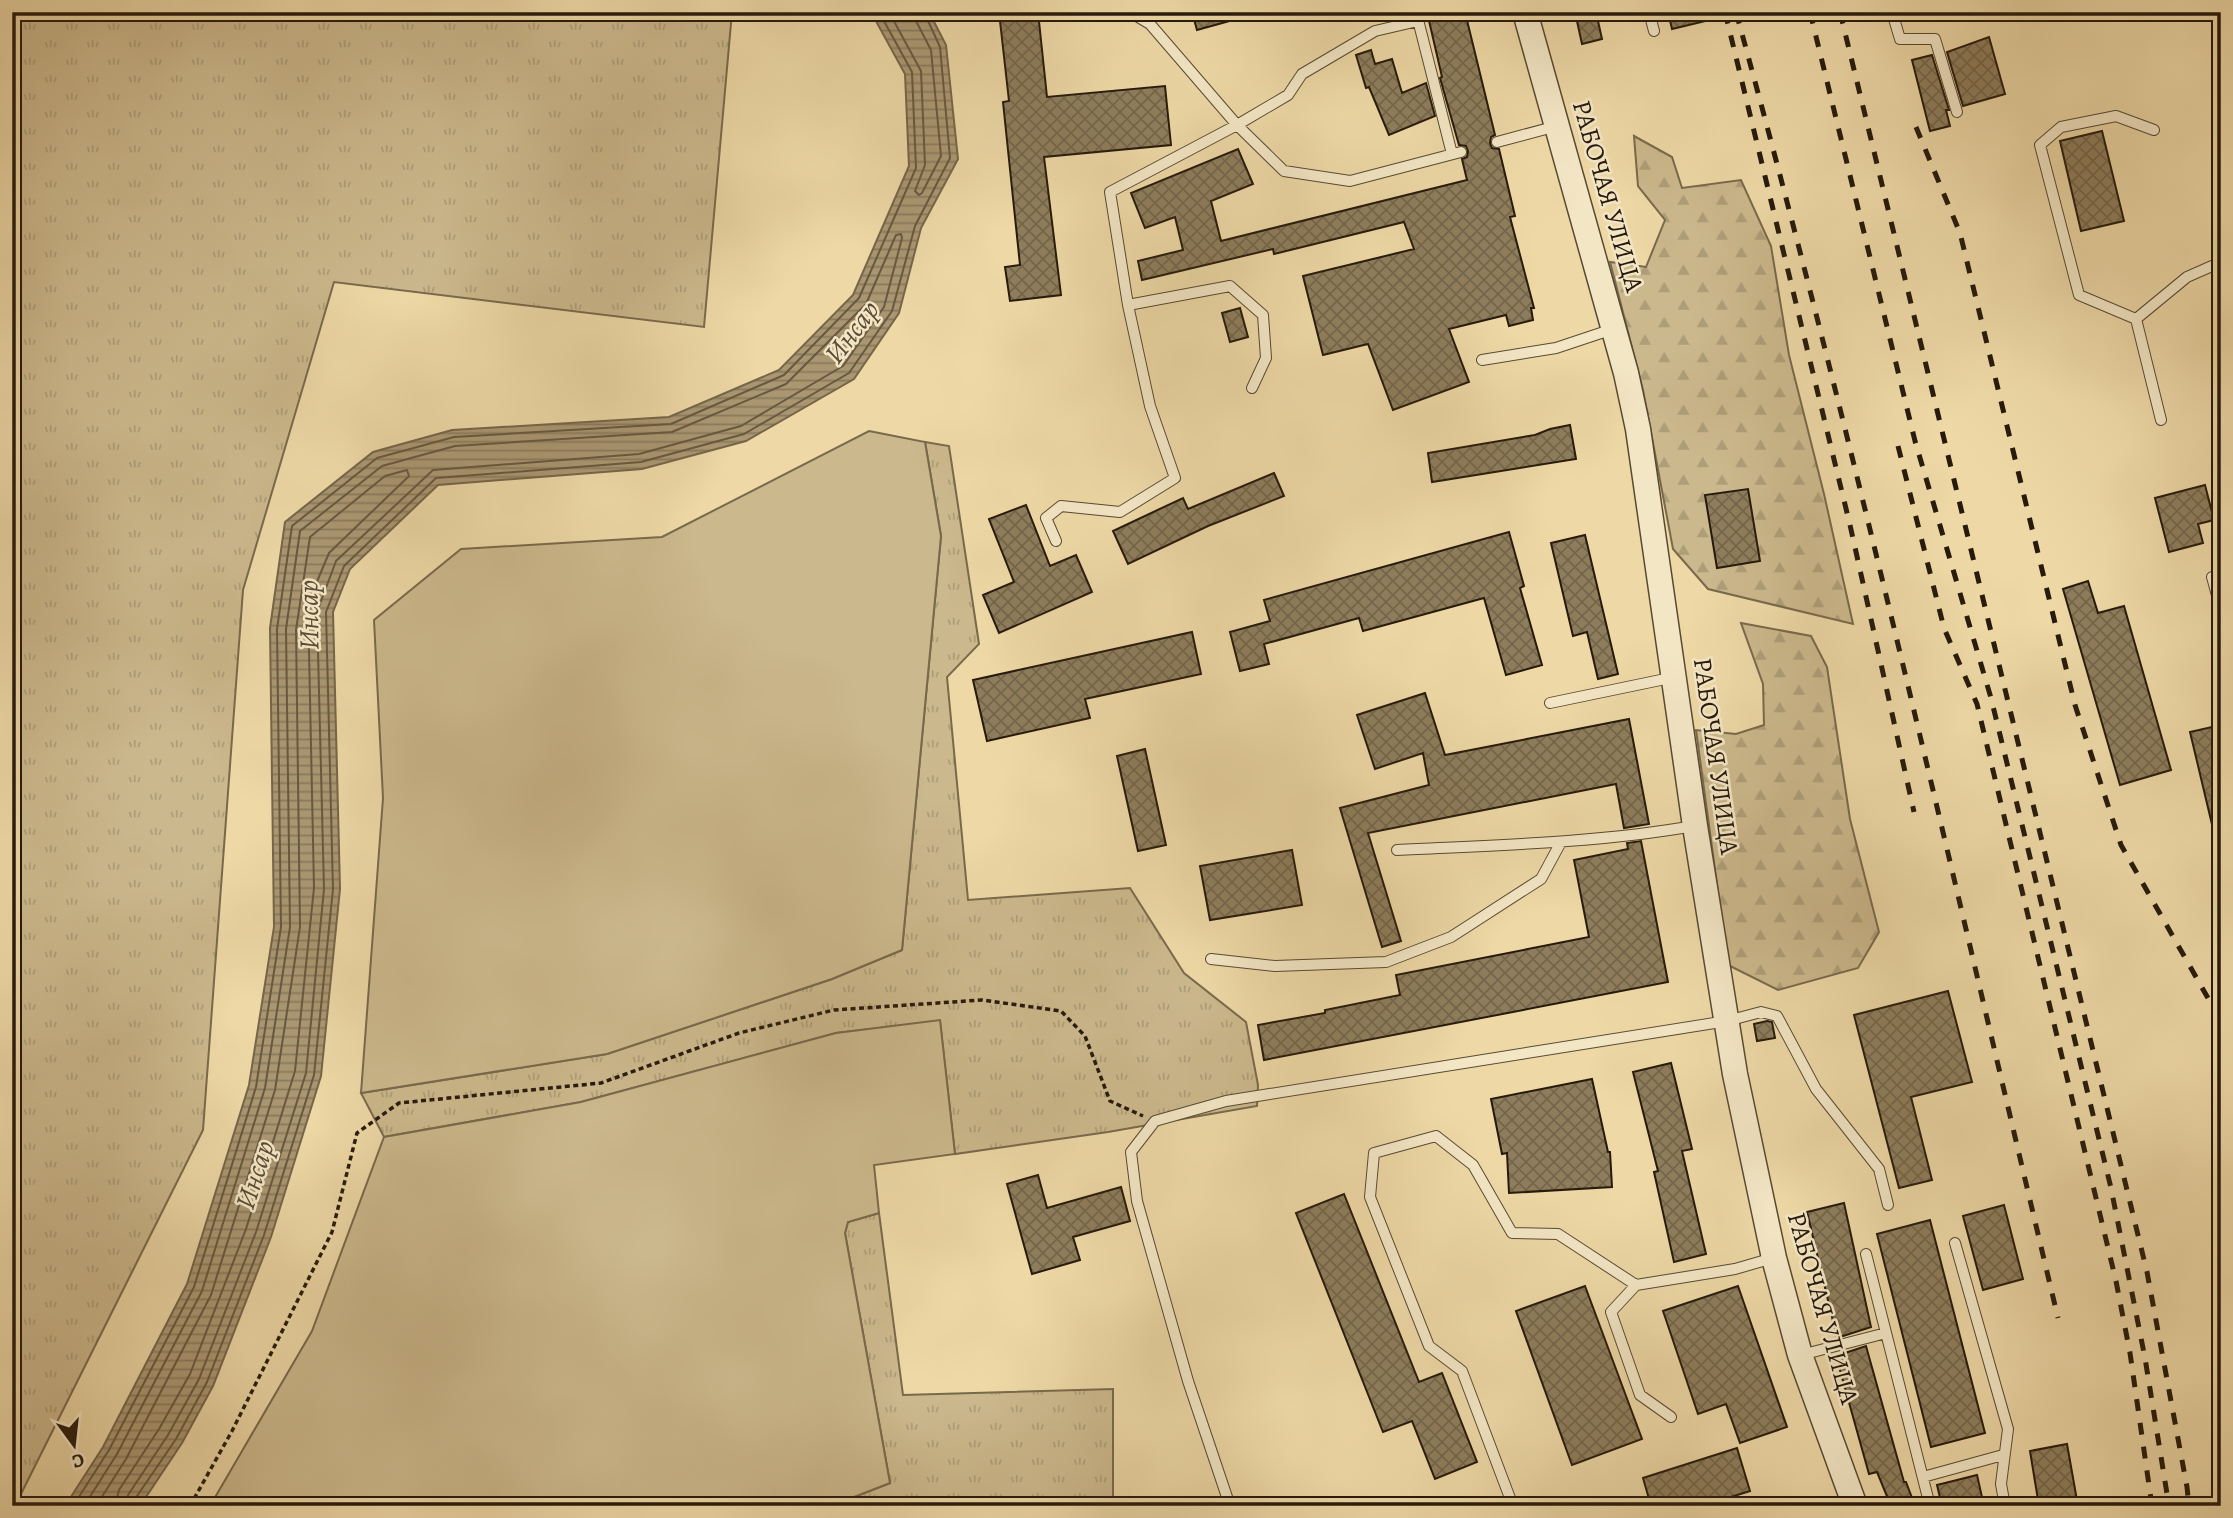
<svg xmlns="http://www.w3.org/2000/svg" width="2233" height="1518" font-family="Alegreya,serif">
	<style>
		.grass { fill: url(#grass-tufts); stroke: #79694c; stroke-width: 2 }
		.forest { fill: url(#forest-firs); stroke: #79694c; stroke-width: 2 }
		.garden { fill: #cbb88c; stroke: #79694c; stroke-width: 2 }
		.water { fill: url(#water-rules); stroke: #766549; stroke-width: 2 }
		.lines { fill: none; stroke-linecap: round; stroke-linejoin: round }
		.shore { stroke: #68583f; stroke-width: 2 }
		.building { fill: url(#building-cross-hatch); stroke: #271a0c; stroke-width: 2 }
		.service-casing { stroke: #584a32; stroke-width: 12 }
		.tertiary-casing { stroke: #584a32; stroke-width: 27 }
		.path { stroke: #271a0c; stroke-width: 3.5; stroke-dasharray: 5 3.5; stroke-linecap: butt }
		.service { stroke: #f3e6c5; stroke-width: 10 }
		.tertiary { stroke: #f3e6c5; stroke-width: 24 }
		.rail { stroke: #271a0c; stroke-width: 5; stroke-dasharray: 12 12; stroke-linecap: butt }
		.labels { text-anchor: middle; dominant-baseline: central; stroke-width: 5; stroke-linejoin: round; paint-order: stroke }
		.street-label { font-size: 26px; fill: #271a0c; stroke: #f3e6c5 }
		.water-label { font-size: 28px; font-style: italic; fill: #5b4c35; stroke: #f3e6c5 }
	</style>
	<defs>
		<pattern id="grass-tufts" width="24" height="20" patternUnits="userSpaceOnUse" patternTransform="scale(1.75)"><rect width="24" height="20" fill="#cbb88c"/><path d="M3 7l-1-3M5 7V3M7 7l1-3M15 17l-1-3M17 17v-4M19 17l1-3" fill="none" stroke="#ae9e78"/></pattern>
		<pattern id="forest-firs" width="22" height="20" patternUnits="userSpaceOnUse" patternTransform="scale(1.75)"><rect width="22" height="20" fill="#cbb88c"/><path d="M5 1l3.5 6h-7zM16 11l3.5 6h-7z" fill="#ae9e78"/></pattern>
		<pattern id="water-rules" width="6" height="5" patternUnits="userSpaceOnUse" patternTransform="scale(1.75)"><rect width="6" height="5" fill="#aa9772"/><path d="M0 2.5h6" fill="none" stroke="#8a7a5c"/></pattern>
		<pattern id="building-cross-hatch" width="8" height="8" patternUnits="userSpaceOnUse" patternTransform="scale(1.75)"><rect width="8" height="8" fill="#8e7d5c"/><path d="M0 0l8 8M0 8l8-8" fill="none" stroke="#74664a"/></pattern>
	</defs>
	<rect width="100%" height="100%" fill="#edd8a6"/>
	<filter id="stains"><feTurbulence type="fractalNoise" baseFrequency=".00286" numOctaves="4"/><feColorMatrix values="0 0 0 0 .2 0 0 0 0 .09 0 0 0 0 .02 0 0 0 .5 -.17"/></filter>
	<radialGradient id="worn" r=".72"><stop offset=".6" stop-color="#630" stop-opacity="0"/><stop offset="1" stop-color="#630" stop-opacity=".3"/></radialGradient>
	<path class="grass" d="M12,12H732L704,327L334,282L243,590L203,1130L15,1506H12Z
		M925,442L949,446L979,644L947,677L968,900L1130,888L1184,973L1246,1022L1258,1085L1257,1106L1108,1132L955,1154L940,1021L836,1033L581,1102L384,1137L361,1093L607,1054L832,979L902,950L941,536Z
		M879,1213L903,1395L1113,1389V1506H831L890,1483L845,1233L848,1222Z"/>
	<path class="forest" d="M1634,136L1672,157L1682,188L1741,180L1771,246L1789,355L1824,494L1853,624L1708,589L1673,549L1643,390L1610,262L1646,267L1665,220L1638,186Z
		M1741,623L1811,636L1827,667L1850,819L1879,932L1858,968L1778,990L1728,965L1696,730L1736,734L1764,725L1763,684Z"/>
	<path class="garden" d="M869,431L925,442L941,536L902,950L832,979L607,1054L361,1093L383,798L374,620L461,549L662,537Z
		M940,1020L955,1154L874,1165L879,1213L848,1222L845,1233L890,1483L831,1506H210L312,1331L384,1137L581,1102L836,1033Z"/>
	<path class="water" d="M871,12H929L946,45L958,159L921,228L899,313L854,379L746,441L642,469L438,485L350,569L333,612L340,889L321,1076L271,1237L213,1386L182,1443L140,1506H65L103,1447L187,1284L249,1085L274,927L270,628L285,522L373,452L452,430L669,417L779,370L853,295L909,166L905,74Z"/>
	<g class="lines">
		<path class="shore" d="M889,12L921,71L925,165L915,191L919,195L922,193L941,156L931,50L916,21L915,12
			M73,1506L109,1450L194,1287L256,1087L281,927L277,629L292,526L377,458L454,437L671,424L784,375L859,298L916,168L912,72L879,12
			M84,1506L117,1454L202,1291L265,1088L290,927L286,629L300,531L382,466L455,446L672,432L786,384L866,304L896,235L901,234L902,238L884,307L843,366L741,426L639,454L433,470L336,561L317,612L324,889L306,1073L256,1232L199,1379L168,1435L128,1495L126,1506
			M96,1506L126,1459L211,1295L275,1090L300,927L296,630L310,537L385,476L407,470L409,476L329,553L308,603L314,888L295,1071L246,1229L190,1374L159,1429L119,1490L115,1506
			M134,1506L135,1499L176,1439L207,1382L264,1235L314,1075L333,889L326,612L344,566L436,478L641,462L744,434L849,373L892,311L915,226L950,158L940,47L924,12"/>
	</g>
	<path class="building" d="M999,12H1038L1047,97L1165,86L1171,145L1044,157L1061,295L1010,301L1005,267L1020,265L1003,102L1009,101Z
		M1192,12H1243L1244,17L1197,30Z
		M1427,12H1465L1495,135L1491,137L1490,143L1492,148L1499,149L1515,216L1510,217L1534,308H1531L1533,320L1509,326L1506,315L1449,329L1469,382L1393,410L1368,344L1323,355L1303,276L1414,249L1404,222L1274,254L1273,249L1142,280L1138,261L1183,250L1175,217L1145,228L1131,193L1238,149L1253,184L1211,201L1221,241L1467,180L1462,159L1467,157L1468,151L1466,146L1459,145L1440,78L1442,77Z
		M1575,12H1596L1602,39L1582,44Z
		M1668,12H1717L1718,18L1672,29Z
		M1989,37L2005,94L1963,106L1947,52Z
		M1371,50L1375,64L1392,59L1402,93L1426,83L1435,116L1389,135L1369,87L1366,88L1356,55Z
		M1932,55L1949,110H1946L1950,126L1930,131L1912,60Z
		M2102,131L2124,221L2081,231L2060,141Z
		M1240,308L1248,337L1230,342L1222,313Z
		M1570,425L1576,459L1432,482L1428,453L1535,435L1550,429Z
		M1274,473L1284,496L1208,526L1128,564L1113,531L1183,498L1188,509Z
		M2205,485L2214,520L2198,524L2203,543L2169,552L2155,498Z
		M1748,489L1760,561L1717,568L1705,495Z
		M1026,505L1050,566L1076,555L1092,592L999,633L983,595L1014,582L989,519Z
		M1509,532L1524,586L1520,588L1542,665L1506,675L1484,598L1363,631L1359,618L1264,644L1269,664L1240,671L1230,632L1270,621L1264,600Z
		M1585,535L1618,674L1598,679L1587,632L1573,636L1551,543Z
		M2088,581L2098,613L2124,606L2171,770L2120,785L2063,589Z
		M1192,632L1201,674L1085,699L1090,718L987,741L973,680Z
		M1425,693L1445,755L1629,719L1649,824L1624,828L1616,784L1368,833L1401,941L1382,947L1340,808L1429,785L1423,753L1375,769L1357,715Z
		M2221,725V836L2215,837L2190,732Z
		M1145,749L1166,845L1138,851L1117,756Z
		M1641,841L1668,982L1264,1060L1258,1025L1325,1013V1010L1400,995L1396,975L1589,937L1574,860L1628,849L1627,843Z
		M1292,850L1302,905L1210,920L1200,866Z
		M1948,991L1972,1082L1911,1097L1932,1180L1899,1188L1854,1015Z
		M1767,1021L1772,1022L1775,1038L1757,1041L1754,1024Z
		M1671,1063L1692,1149L1682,1151L1706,1254L1674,1262L1654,1172L1658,1171L1633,1072Z
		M1592,1079L1608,1152H1610L1612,1187L1509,1193L1507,1153L1502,1154L1491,1099Z
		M1038,1175L1047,1208L1121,1187L1130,1221L1073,1237L1080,1260L1032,1274L1007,1184Z
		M1344,1194L1419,1382L1442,1373L1477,1462L1435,1479L1412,1421L1383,1432L1296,1213Z
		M1844,1203L1871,1327L1837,1338L1807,1212Z
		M2004,1205L2023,1279L1983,1290L1963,1216Z
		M1930,1220L1985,1433L1931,1447L1877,1234Z
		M1585,1286L1642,1439L1572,1465L1516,1311Z
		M1738,1286L1787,1427L1740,1443L1726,1404L1698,1414L1663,1311Z
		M1866,1346L1904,1482H1906L1915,1506H1891L1877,1472L1869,1474L1836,1356Z
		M2067,1444L2078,1506H2039L2030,1451Z
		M1737,1448L1750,1491L1702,1506H1651L1643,1478Z
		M1977,1475L1984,1506H1942L1937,1485Z"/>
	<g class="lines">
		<defs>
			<path id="service" d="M1130,12L1150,24L1237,125L1288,95L1302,74L1375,31L1418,21
				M1416,12L1452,154
				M1649,12L1654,31
				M1892,12L1900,39H1935L1957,112
				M1497,142L1557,126
				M1128,305L1230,286L1263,315L1266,358L1252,388
				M2136,319L2079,295L2040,145L2061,127L2116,116L2154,130
				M1482,360L1556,348L1613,329
				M2161,420L2136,319L2187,277L2221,262
				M1056,541L1046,518L1061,506L1120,512L1175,478L1150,406L1128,305L1110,192L1237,125L1284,171L1350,181L1461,152
				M2212,577L2221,610
				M1550,703L1675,677
				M1397,850C1497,845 1596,843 1694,826
				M1211,959L1275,966L1386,962L1451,937L1541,879L1561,842
				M1955,1243L2008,1429L2001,1484L2005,1506
				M1866,1254L1930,1506
				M1636,1285L1611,1312L1640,1395L1671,1417
				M1801,1355L1886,1333
				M1923,1477L2003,1455
				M1230,1506L1188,1381L1137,1201L1131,1152L1155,1121L1226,1101L1727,1021L1761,1012L1777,1016L1816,1089L1879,1169L1888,1205
				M1513,1506L1462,1371L1429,1346L1370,1197L1374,1153L1436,1136L1473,1165L1512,1233L1558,1234L1636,1285L1735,1269L1773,1258"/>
			<path id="tertiary" d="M1525,12L1626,373L1638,429L1695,826L1735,1074L1774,1258L1800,1355L1855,1506"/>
		</defs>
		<use href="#service" class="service-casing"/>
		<use href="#tertiary" class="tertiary-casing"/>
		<path class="path" d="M190,1506L232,1431L332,1232L357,1133L399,1103L601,1083L739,1033L834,1010L982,1000L1061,1011L1085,1036L1110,1101L1143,1116"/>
		<use href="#service" class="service"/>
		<use href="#tertiary" class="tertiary"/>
		<path class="rail" d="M1725,12L1850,525L1914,812
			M1736,12C1855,444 1954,882 2058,1318
			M1810,12L1915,441L1991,698L2111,1188L2145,1358L2169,1506
			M1840,12L2147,1272L2187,1487L2189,1506
			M1916,127L1960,233L2075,705L2121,845L2221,1021
			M1898,446L1944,628L1977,704L2116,1281L2130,1353L2152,1506"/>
	</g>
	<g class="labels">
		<g class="street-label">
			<text transform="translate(1608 196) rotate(74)">РАБОЧАЯ УЛИЦА</text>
			<text transform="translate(1716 756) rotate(82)">РАБОЧАЯ УЛИЦА</text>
			<text transform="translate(1823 1308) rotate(74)">РАБОЧАЯ УЛИЦА</text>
		</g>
		<g class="water-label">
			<text transform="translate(852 332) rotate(-53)">Инсар</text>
			<text transform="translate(309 615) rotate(-91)">Инсар</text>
			<text transform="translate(255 1175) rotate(-72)">Инсар</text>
		</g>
	</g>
	<rect width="2233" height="1518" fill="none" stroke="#edd8a6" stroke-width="42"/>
	<rect x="14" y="14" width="2205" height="1490" fill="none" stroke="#271a0c" stroke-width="3.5"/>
	<rect x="21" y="21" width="2191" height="1476" fill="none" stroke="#271a0c" stroke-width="2"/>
	<g transform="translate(74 1445) rotate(165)" stroke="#f3e6c5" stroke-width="5" paint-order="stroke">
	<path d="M0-5L12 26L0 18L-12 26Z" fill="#271a0c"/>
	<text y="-10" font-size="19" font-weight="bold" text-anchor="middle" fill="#271a0c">С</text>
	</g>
	<rect width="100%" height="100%" filter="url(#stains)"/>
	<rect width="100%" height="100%" fill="url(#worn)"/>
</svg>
